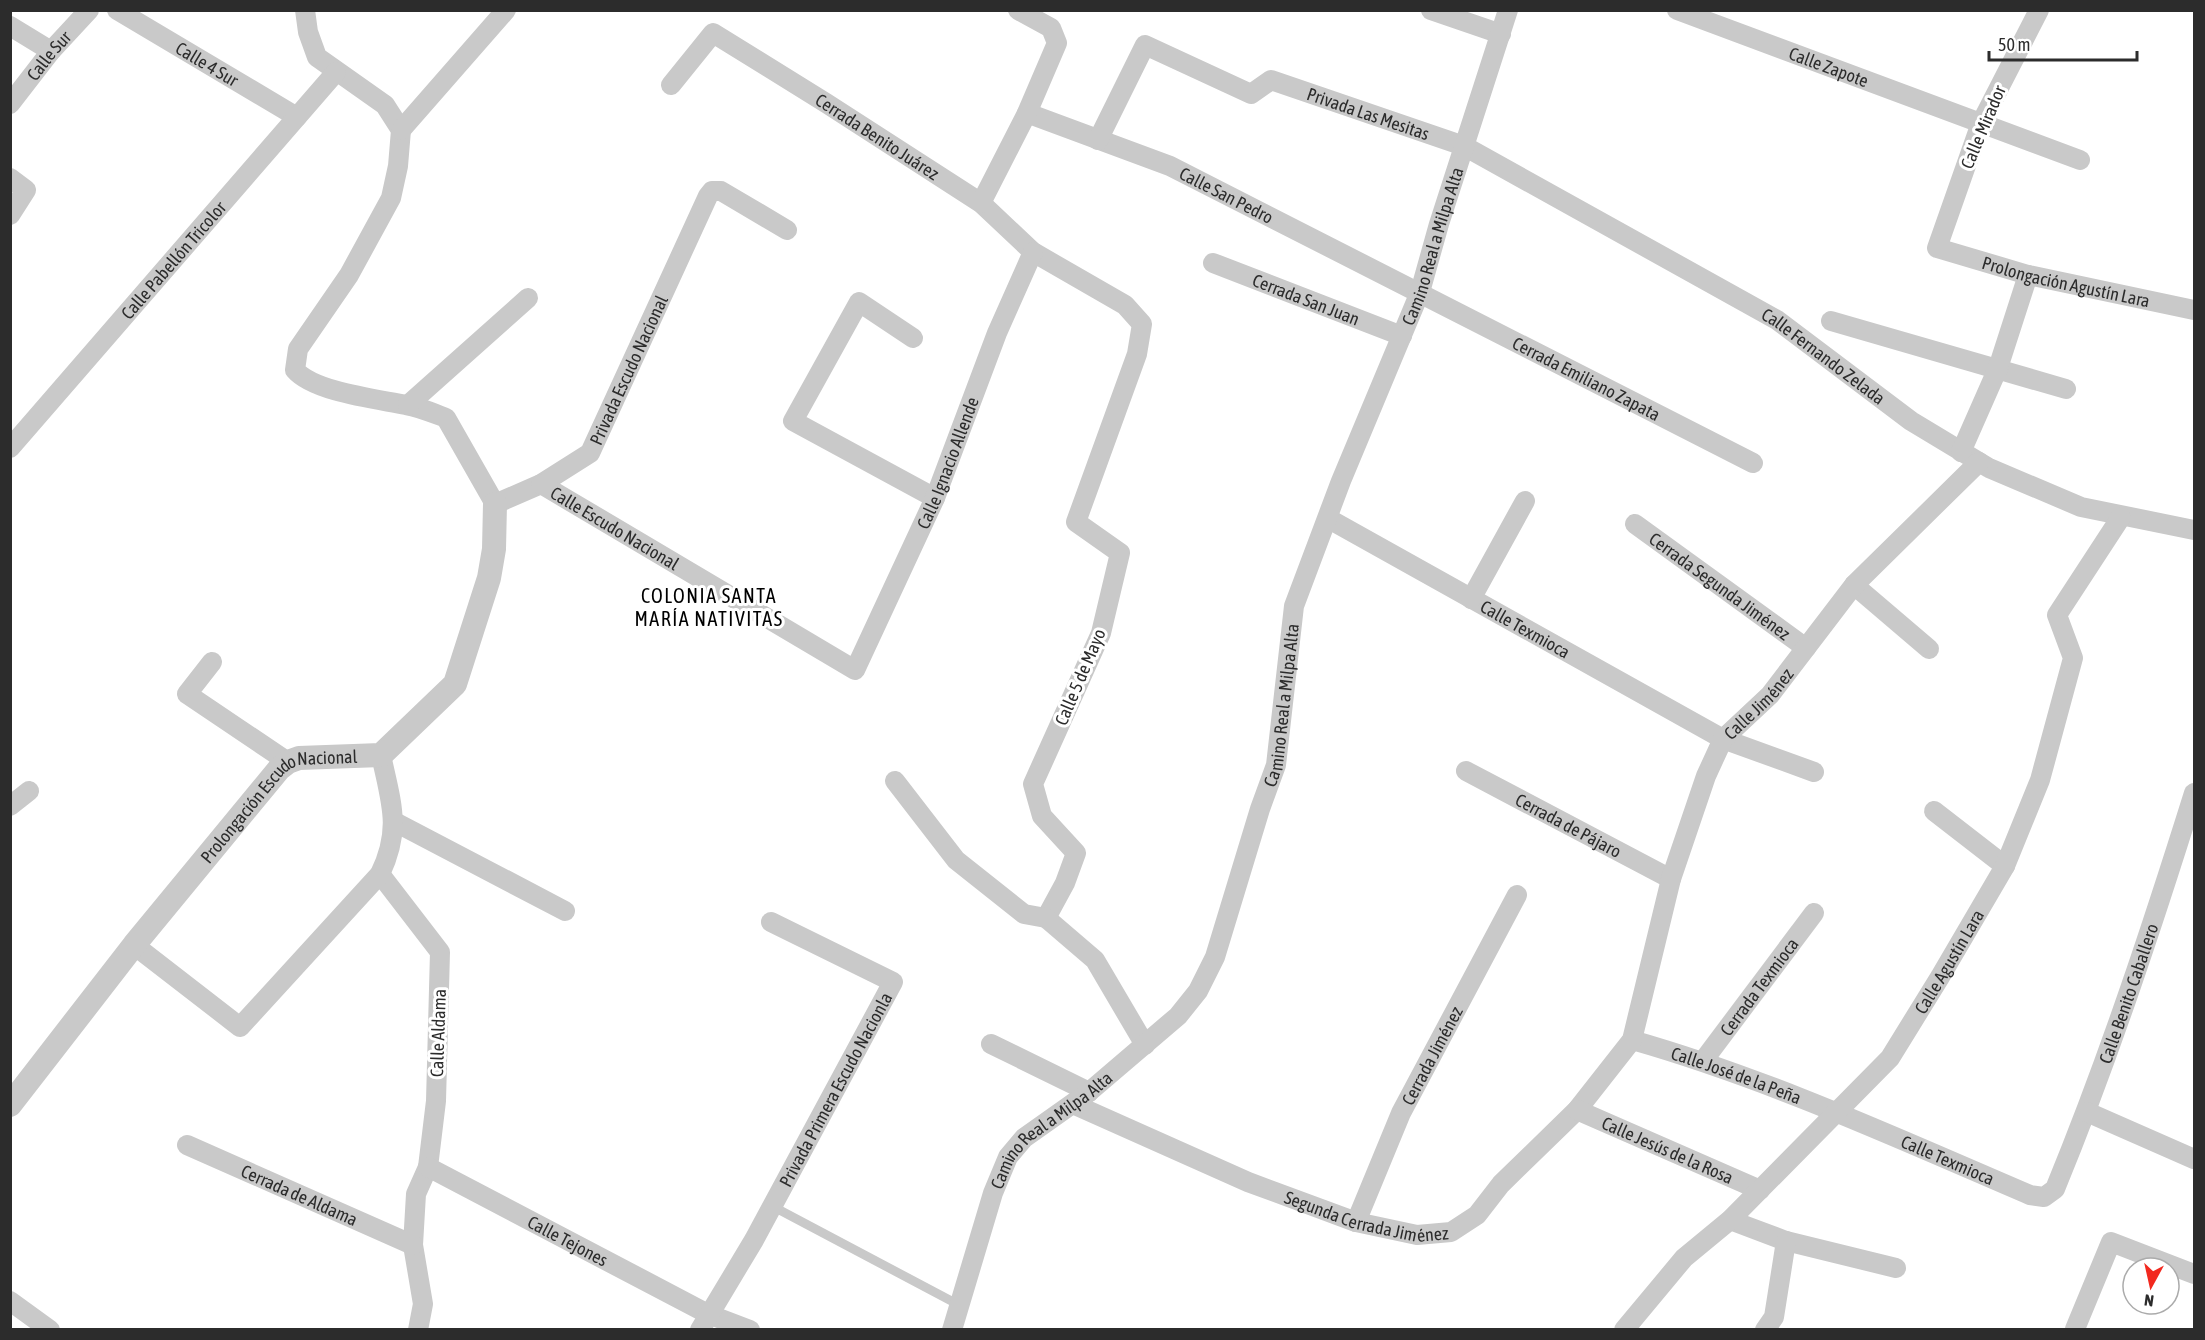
<svg xmlns="http://www.w3.org/2000/svg" width="2205" height="1340" font-family="'Asap Condensed',sans-serif">
	<style>
		.lines { fill: none; stroke-linecap: round; stroke-linejoin: round }
		.service { stroke: #c9c9c9; stroke-width: 9 }
		.minor { stroke: #c9c9c9; stroke-width: 20 }
		.tertiary { stroke: #c9c9c9; stroke-width: 24 }
		.labels { text-anchor: middle; dominant-baseline: central; stroke-width: 6; stroke-linejoin: round; paint-order: stroke }
		.street-label { font-size: 18px; fill: #2c2c2c; stroke: #fff }
		.neighbourhood-label { font-size: 20px; letter-spacing: 1.5px; fill: #000; stroke: #fff }
	</style>
	<rect width="100%" height="100%" fill="#fff"/>
	<g class="lines">
		<path class="service" d="M772,1206L959,1305"/>
		<g class="minor">
			<path id="s1" d="M117,10L297,117"/>
			<path id="s2" d="M305,10L308,32L317,57L385,105L401,130L398,166L391,198L349,275L298,349L295,370C314,392 377,399 406,405C419,407 433,413 446,418L495,504L541,484L590,453L708,196L712,191H721L787,230"/>
			<path d="M1431,10L1501,34"/>
			<path id="s3" d="M1677,10L2080,160"/>
			<path id="s4" d="M2039,10L1981,123L1937,248L2028,275L2194,310"/>
			<path d="M10,26L51,51"/>
			<path id="s5" d="M671,85L713,33L826,103L981,203L1033,252L1125,305L1142,324L1137,354L1076,522L1120,553L1101,633L1033,784L1042,816L1076,853L1065,883L1046,918"/>
			<path id="s6" d="M10,104L51,51L89,10"/>
			<path id="s7" d="M1027,113L1170,166L1753,463"/>
			<path d="M401,130L506,10"/>
			<path id="s8" d="M1098,140L1145,45L1251,94L1271,80L1464,146L1777,320L1911,421L1989,468L2081,507L2194,530"/>
			<path d="M10,178L26,190L10,215"/>
			<path d="M981,203L1027,113L1057,43L1051,28L1018,10"/>
			<path id="s9" d="M1213,263L1402,336"/>
			<path d="M1831,321L2066,389"/>
			<path d="M913,338L859,302L793,421L935,498"/>
			<path d="M408,405L528,298"/>
			<path id="s10" d="M10,448L336,72"/>
			<path d="M1961,452L1998,368L2028,275"/>
			<path id="s11" d="M541,484L855,670L935,498L997,333L1033,252"/>
			<path id="s12" d="M1329,519L1723,739L1814,772"/>
			<path id="s13" d="M1635,524L1806,648"/>
			<path d="M1854,585L1929,649"/>
			<path d="M1471,599L1525,501"/>
			<path d="M212,662L187,694L288,762"/>
			<path id="s14" d="M1466,771L1671,879"/>
			<path d="M895,781L956,860L1024,914L1046,918"/>
			<path d="M10,806L29,791"/>
			<path d="M1934,811L2005,866"/>
			<path d="M395,822L565,911"/>
			<path d="M380,874L440,952L436,1101L428,1167L416,1194L413,1245L423,1304L418,1330"/>
			<path d="M1046,918L1095,960L1145,1045"/>
			<path d="M134,945L240,1027L380,874C402,829 391,802 381,755"/>
			<path id="s15" d="M1632,1040C1769,1079 1899,1139 2030,1195L2044,1197L2055,1189C2108,1060 2152,927 2194,793"/>
			<path d="M991,1044L1089,1092"/>
			<path id="s16" d="M1703,1061L1814,913"/>
			<path id="s17" d="M1073,1104L1248,1182L1356,1222L1417,1235L1451,1232L1477,1215L1501,1184L1577,1110L1632,1040L1671,879L1706,776L1723,739L1770,695L1854,585L1979,462"/>
			<path id="s18" d="M1577,1110L1760,1190"/>
			<path d="M2087,1112L2194,1159"/>
			<path id="s19" d="M187,1145L413,1245"/>
			<path id="s20" d="M428,1167L708,1314L750,1330"/>
			<path d="M1730,1220L1786,1241L1896,1268"/>
			<path id="s21" d="M1356,1222L1401,1113L1517,895"/>
			<path d="M10,1301L50,1330"/>
			<path d="M2075,1329L2111,1242L2194,1274"/>
			<path id="s22" d="M700,1330L754,1240L893,982L771,922"/>
			<path id="s23" d="M952,1330L993,1193L1008,1157L1024,1138L1089,1092L1178,1016L1198,991L1215,957L1260,809L1276,765L1294,606L1341,481L1420,292L1439,224L1508,10"/>
			<path id="s24" d="M1624,1330L1684,1258L1730,1220L1890,1058L1940,977L2005,866L2040,780L2073,658L2057,615L2121,517"/>
			<path d="M1765,1330L1774,1317L1786,1241"/>
		</g>
		<path class="tertiary" id="s25" d="M10,1105L134,945L279,769L288,762L299,758L381,755L455,684L489,578L494,549L495,504"/>
	</g>
	<g class="labels">
		<g class="street-label">
			<text stroke="none"><textPath href="#s6" startOffset="62">Calle Sur</textPath></text>
			<text stroke="none"><textPath href="#s1" startOffset="105">Calle 4 Sur</textPath></text>
			<text stroke="none"><textPath href="#s3" startOffset="162">Calle Zapote</textPath></text>
			<text stroke="none"><textPath href="#s8" startOffset="350">Privada Las Mesitas</textPath></text>
			<text transform="translate(1983 127) rotate(-67)">Calle Mirador</text>
			<text stroke="none"><textPath href="#s5" startOffset="261">Cerrada Benito Juárez</textPath></text>
			<text stroke="none"><textPath href="#s7" startOffset="216">Calle San Pedro</textPath></text>
			<text stroke="none"><textPath href="#s23" startOffset="1221">Camino Real a Milpa Alta</textPath></text>
			<text stroke="none"><textPath href="#s10" startOffset="249">Calle Pabellón Tricolor</textPath></text>
			<text stroke="none"><textPath href="#s4" startOffset="393">Prolongación Agustín Lara</textPath></text>
			<text stroke="none"><textPath href="#s9" startOffset="100">Cerrada San Juan</textPath></text>
			<text stroke="none"><textPath href="#s8" startOffset="868">Calle Fernando Zelada</textPath></text>
			<text stroke="none"><textPath href="#s2" startOffset="888">Privada Escudo Nacional</textPath></text>
			<text stroke="none"><textPath href="#s7" startOffset="620">Cerrada Emiliano Zapata</textPath></text>
			<text stroke="none"><textPath href="#s11" startOffset="592">Calle Ignacio Allende</textPath></text>
			<text stroke="none"><textPath href="#s11" startOffset="86">Calle Escudo Nacional</textPath></text>
			<text stroke="none"><textPath href="#s13" startOffset="105">Cerrada Segunda Jiménez</textPath></text>
			<text stroke="none"><textPath href="#s12" startOffset="225">Calle Texmioca</textPath></text>
			<text transform="translate(1080 677) rotate(-67)">Calle 5 de Mayo</text>
			<text stroke="none"><textPath href="#s17" startOffset="1034">Calle Jiménez</textPath></text>
			<text stroke="none"><textPath href="#s23" startOffset="735">Camino Real a Milpa Alta</textPath></text>
			<text stroke="none"><textPath href="#s25" startOffset="412">Prolongación Escudo Nacional</textPath></text>
			<text stroke="none"><textPath href="#s14" startOffset="116">Cerrada de Pájaro</textPath></text>
			<text stroke="none"><textPath href="#s24" startOffset="494">Calle Agustín Lara</textPath></text>
			<text stroke="none"><textPath href="#s16" startOffset="93">Cerrada Texmioca</textPath></text>
			<text stroke="none"><textPath href="#s15" startOffset="664">Calle Benito Caballero</textPath></text>
			<text transform="translate(438 1033) rotate(-88)">Calle Aldama</text>
			<text stroke="none"><textPath href="#s21" startOffset="183">Cerrada Jiménez</textPath></text>
			<text stroke="none"><textPath href="#s15" startOffset="110">Calle José de la Peña</textPath></text>
			<text stroke="none"><textPath href="#s22" startOffset="276">Privada Primera Escudo Nacionla</textPath></text>
			<text stroke="none"><textPath href="#s23" startOffset="231">Camino Real a Milpa Alta</textPath></text>
			<text stroke="none"><textPath href="#s18" startOffset="99">Calle Jesús de la Rosa</textPath></text>
			<text stroke="none"><textPath href="#s15" startOffset="338">Calle Texmioca</textPath></text>
			<text stroke="none"><textPath href="#s19" startOffset="123">Cerrada de Aldama</textPath></text>
			<text stroke="none"><textPath href="#s17" startOffset="316">Segunda Cerrada Jiménez</textPath></text>
			<text stroke="none"><textPath href="#s20" startOffset="158">Calle Tejones</textPath></text>
		</g>
		<g class="neighbourhood-label">
			<text x="709" y="595">COLONIA SANTA<tspan x="709" dy="23">MARÍA NATIVITAS</tspan></text>
		</g>
	</g>
	<rect width="2205" height="1340" fill="none" stroke="#2c2c2c" stroke-width="24"/>
	<g transform="translate(2151 1286) rotate(188)"><circle r="28" fill="#ffffff" stroke="#ababab" stroke-width="1.5"/>
	<path d="M0-4.5L10 22L0 15L-10 22Z" fill="#f2291f"/>
	<text y="-9" font-size="16" font-weight="bold" text-anchor="middle" fill="#2c2c2c">N</text>
	</g>
	<path d="M1989 51v9h148v-9" fill="none" stroke="#2c2c2c" stroke-width="3"/>
	<text x="1998" y="51" font-size="18" fill="#2c2c2c" stroke="#ffffff" stroke-width="4.5" paint-order="stroke">50 m</text>
</svg>
